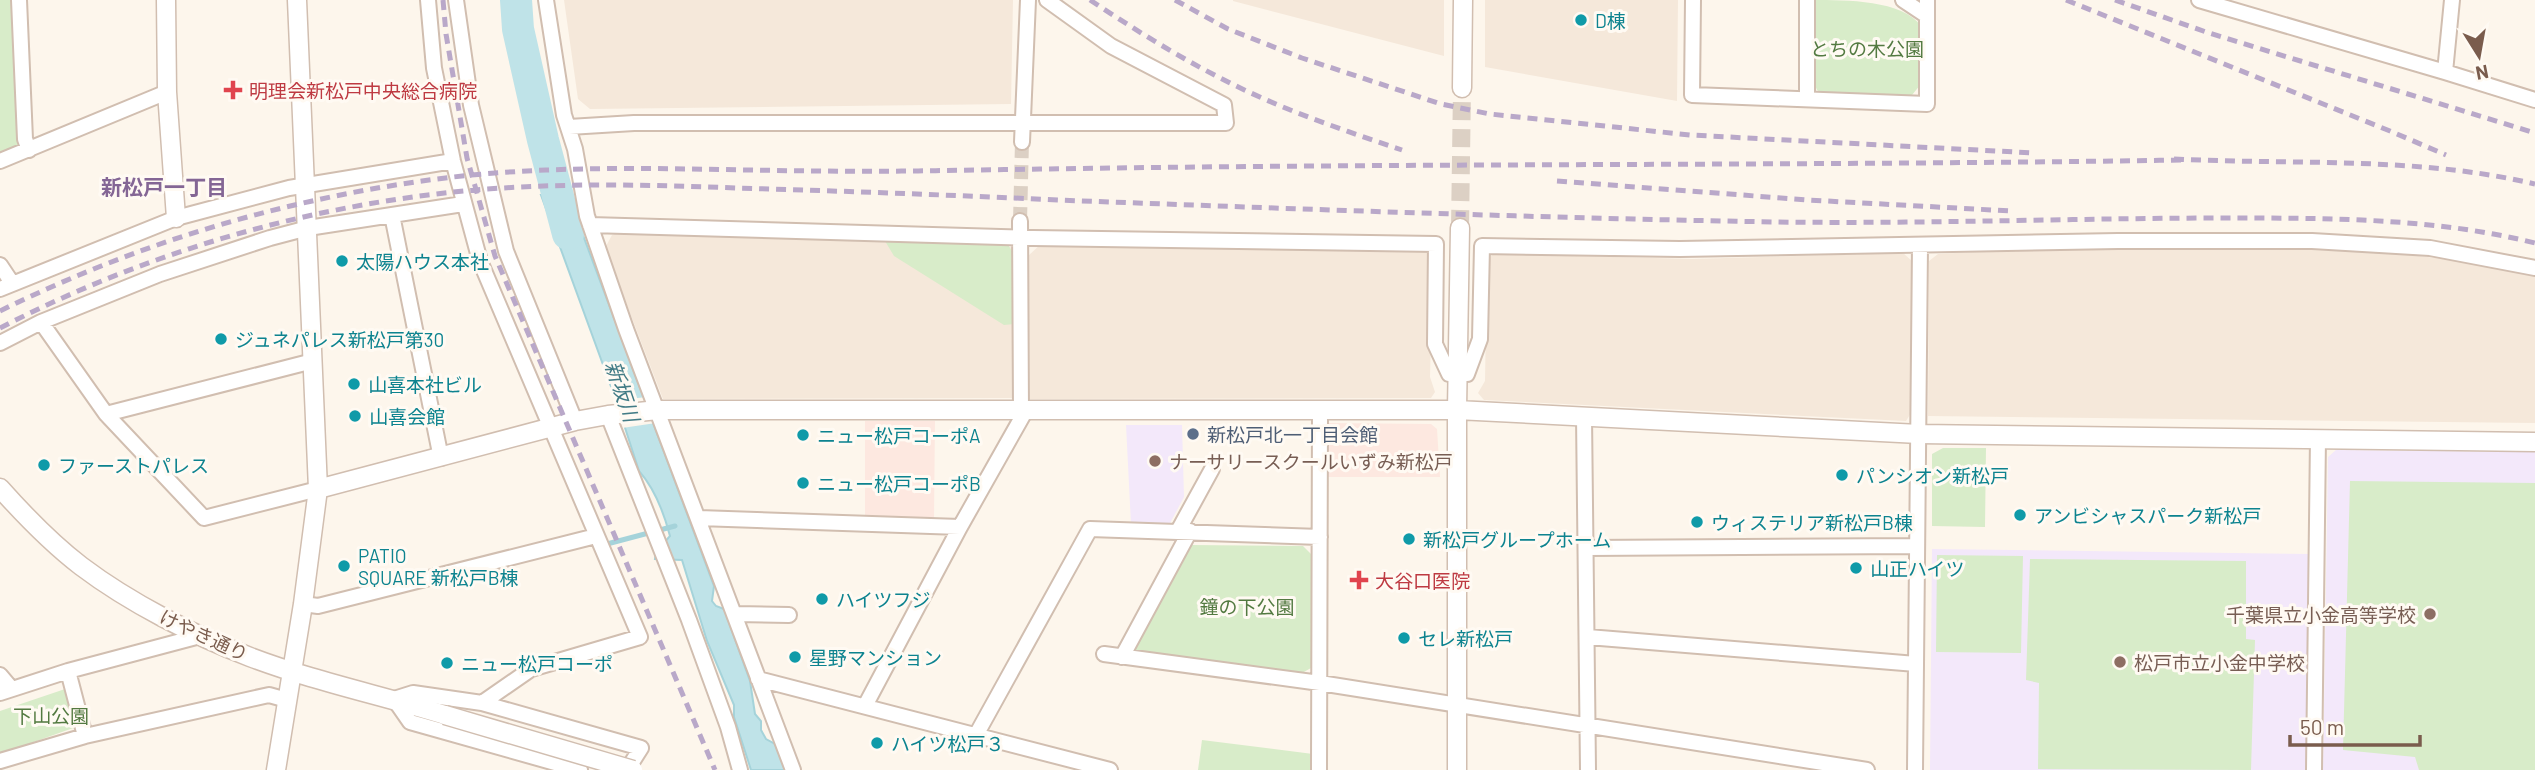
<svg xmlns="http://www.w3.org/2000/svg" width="2535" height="770" font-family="Barlow,'Noto Sans JP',sans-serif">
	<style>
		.residential { fill: #f5e8da }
		.commercial { fill: #fde8e0 }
		.education { fill: #f3e8fa }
		.green { fill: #d8ecc9 }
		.water { fill: #bfe3e8; stroke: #a5d3da; stroke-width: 2 }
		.pier { fill: #fdf6ec }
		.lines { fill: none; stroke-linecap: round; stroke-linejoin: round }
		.stream { stroke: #a5d3da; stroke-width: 5 }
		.river { stroke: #bfe3e8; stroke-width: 32 }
		.minor-tunnel { stroke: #dcd0c4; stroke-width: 14; stroke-dasharray: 14 7; stroke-linecap: butt }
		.tertiary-tunnel { stroke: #dcd0c4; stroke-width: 18; stroke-dasharray: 18 9; stroke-linecap: butt }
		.minor-casing { stroke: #d1beb0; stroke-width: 18 }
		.tertiary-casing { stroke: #d1beb0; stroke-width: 21 }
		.minor { stroke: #fff; stroke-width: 14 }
		.tertiary { stroke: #fff; stroke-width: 18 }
		.rail { stroke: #b9a8c9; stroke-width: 5; stroke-dasharray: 10 7; stroke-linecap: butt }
		.tertiary-bridge-casing { stroke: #d1beb0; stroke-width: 21; stroke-linecap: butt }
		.tertiary-bridge { stroke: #fff; stroke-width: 18 }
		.culture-dot { fill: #0f9aa8; stroke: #fffaf3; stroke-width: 2.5 }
		.health-dot { fill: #e0444e; stroke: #fffaf3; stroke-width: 2.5 }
		.service-dot { fill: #5c6f8a; stroke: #fffaf3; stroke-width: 2.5 }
		.education-dot { fill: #8d6e63; stroke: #fffaf3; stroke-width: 2.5 }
		.labels { text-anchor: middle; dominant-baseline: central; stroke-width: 6; stroke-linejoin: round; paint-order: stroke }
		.culture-label { font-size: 19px; fill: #0d838f; stroke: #fffaf3; text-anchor: start }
		.park-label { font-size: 19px; fill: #537a41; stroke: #fffaf3 }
		.health-label { font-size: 19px; fill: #be3a42; stroke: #fffaf3; text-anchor: start }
		.service-label { font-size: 19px; fill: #4e5e75; stroke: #fffaf3; text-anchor: start }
		.education-label { font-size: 19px; fill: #785e54; stroke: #fffaf3; text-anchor: start }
		.street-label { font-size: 19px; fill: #7a5c4d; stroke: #fffaf3 }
		.neighbourhood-label { font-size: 21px; font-weight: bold; fill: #846695; stroke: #fffaf3 }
		.water-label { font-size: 21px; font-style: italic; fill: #437c86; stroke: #fffaf3 }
	</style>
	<rect width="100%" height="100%" fill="#fdf6ec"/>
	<path class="residential" d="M564,0H1013L1011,104L590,109L578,99Z
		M1233,0H1444V56L1233,1Z
		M1485,0H1678L1677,101L1485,67Z
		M620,232L1011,247L1015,256L1014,398L663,399L605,248L612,235Z
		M1041,244L1426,251L1433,257L1430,377L1435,392L1431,398L1030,399L1028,256Z
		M2263,248L2394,253L2461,261L2535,275V423L1928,416L1929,261L1938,254L2006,250Z
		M1903,253L1912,261L1911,413L1906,421L1484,400L1478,393L1485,381L1487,260L1493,254L1692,259Z"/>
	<path class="commercial" d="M865,421H935L934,519L865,517Z
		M1327,423L1431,424L1437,429L1440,477H1327Z"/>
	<path class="education" d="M1126,425H1182L1184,497L1169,525L1131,524Z
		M2336,450L2535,452V770H2323L2328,457Z
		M1932,549L2310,554L2308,770H1930Z"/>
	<path class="green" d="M0,0H13L22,140L18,147L0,154Z
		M1813,0C1846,0 1903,0 1921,26V84L1912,95L1823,94L1817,90L1813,80Z
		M885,241L1007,243L1015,256L1014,324L1004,325L894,256Z
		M1943,448H1986L1985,527L1932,526V454Z
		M2350,481L2535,483V770H2419L2415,757L2343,750Z
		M1191,545L1303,546L1311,554V668L1302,673L1132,653Z
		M1937,555L2023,556L2021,653L1936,652Z
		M2030,559L2246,561V639L2255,640L2251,770L2038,769L2039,683L2026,680Z
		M68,688L76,727L0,754V711Z
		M1202,740L1313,754V770H1198Z"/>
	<path class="water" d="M541,195H568L714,586L712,601L716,606L724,609L750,681L755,714L761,721V730L766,739L775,744L785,770H751L734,717V705L707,641L682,560L655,559L656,552L670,536C664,513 655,489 639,471L617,403Z"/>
	<path class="pier" d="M646,397L656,423L622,428L613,401Z"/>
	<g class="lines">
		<path class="stream" d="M607,544L675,526"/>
		<path class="river" d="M516,0L518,29L543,140L568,234"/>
		<path class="minor-tunnel" d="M1020,221L1022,142"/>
		<path class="tertiary-tunnel" d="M1460,228L1462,88"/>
		<defs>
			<path id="minor" d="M19,0L25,139L29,150
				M428,0L434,68L453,161L480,261L640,637L531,669L482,703
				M456,0L471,105L506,251L575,421
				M546,0L564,115L575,149L587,216L626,329L793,770
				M1693,0L1692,95L1927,104V0
				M1807,0V99
				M1903,0L1927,16
				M2199,0L2445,72L2535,100
				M2445,72L2452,0
				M569,127L634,123H1226L1224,105L1111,46L1047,0
				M1022,142L1028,0
				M0,161L167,92
				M392,215L441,458
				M1020,221L1021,410
				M590,225L1033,238L1436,244L1435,344L1449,374H1467L1480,339L1482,246L1680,249L2118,241H2312L2430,248L2535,268
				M0,265L12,283
				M0,289L176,218L289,188L453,161
				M41,322L106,414L313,361
				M0,343L41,322L160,274L270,238L308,228L463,204
				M106,414L204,518L318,489
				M608,415L689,620L728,727L740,770
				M1584,416L1588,770
				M699,518L960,527
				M1178,531L1212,469
				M1587,548L1917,546
				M303,604L318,606L596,536
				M735,614L789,615
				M1588,637L1916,664
				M1104,654L1320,683L1867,770
				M1122,657L1190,531
				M68,671L85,736
				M0,675L11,688
				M758,679L1110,770
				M0,693L68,671L200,636
				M865,706L960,527L1026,410
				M975,737L1090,529L1320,537
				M0,761L85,736L269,695L287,700
				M580,770L410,722L394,699L413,693L482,703L641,748L627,770
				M1319,770L1320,409
				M1915,770L1920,246
				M2314,770L2318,438"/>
			<path id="tertiary" d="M166,0L167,92L176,218
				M1462,88L1463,0
				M0,488C25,516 51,543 81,566C130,603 193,635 250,657C313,681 380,695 445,715
				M318,489L575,421L608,415L658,410H1457L1919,434L2535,442
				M276,770L303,604L318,489L297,0
				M1457,770V410L1460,228"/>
		</defs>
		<use href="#minor" class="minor-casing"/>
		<use href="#tertiary" class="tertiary-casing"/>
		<use href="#minor" class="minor"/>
		<use href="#tertiary" class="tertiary"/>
		<path class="rail" d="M443,0L446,34L467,158L495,256L715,770
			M1090,0C1146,37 1201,71 1262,98C1307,118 1355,134 1402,150
			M1175,0L1228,29L1302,58L1441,104L1490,114L1690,135L2034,153
			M2066,0L2390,131L2446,155
			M2115,0L2206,32L2535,133
			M2174,159C2294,165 2417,156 2535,184
			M1557,181L1808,200L2011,211
			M0,311C134,245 274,202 422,181C554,162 687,170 820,171C894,172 968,170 1042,169C1422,163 1803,166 2183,160
			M0,328C134,259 278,214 428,195C530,182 633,184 736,188C843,191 950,195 1058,200C1298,209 1538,218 1778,222C1928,224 2078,218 2228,218C2330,218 2435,218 2535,243"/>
		<defs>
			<path id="tertiary-bridge" d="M445,715L633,770"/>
		</defs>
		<use href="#tertiary-bridge" class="tertiary-bridge-casing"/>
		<use href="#tertiary-bridge" class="tertiary-bridge"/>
	</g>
	<g class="culture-dot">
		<circle cx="1581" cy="20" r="7"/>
		<circle cx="342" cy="261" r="7"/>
		<circle cx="221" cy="339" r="7"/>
		<circle cx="354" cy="384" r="7"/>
		<circle cx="355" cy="416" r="7"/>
		<circle cx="803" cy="435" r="7"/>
		<circle cx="44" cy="465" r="7"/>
		<circle cx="1842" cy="475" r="7"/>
		<circle cx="803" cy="483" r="7"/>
		<circle cx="2020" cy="515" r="7"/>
		<circle cx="1697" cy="522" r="7"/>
		<circle cx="1409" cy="539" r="7"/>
		<circle cx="344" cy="566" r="7"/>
		<circle cx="1856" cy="568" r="7"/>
		<circle cx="822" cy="599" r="7"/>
		<circle cx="1404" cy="638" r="7"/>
		<circle cx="795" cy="657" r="7"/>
		<circle cx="447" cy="663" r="7"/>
		<circle cx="877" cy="743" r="7"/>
	</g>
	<g class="health-dot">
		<path d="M229.5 79.5h7v7h7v7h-7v7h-7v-7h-7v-7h7z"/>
		<path d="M1355.5 569.5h7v7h7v7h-7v7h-7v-7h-7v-7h7z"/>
	</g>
	<circle class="service-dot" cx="1193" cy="434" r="7"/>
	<g class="education-dot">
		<circle cx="1155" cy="461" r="7"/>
		<circle cx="2430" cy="614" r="7"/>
		<circle cx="2120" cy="662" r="7"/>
	</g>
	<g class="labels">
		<g class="culture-label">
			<text x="1595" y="20">D棟</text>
			<text x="356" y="261">太陽ハウス本社</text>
			<text x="235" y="339">ジュネパレス新松戸第30</text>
			<text x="368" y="384">山喜本社ビル</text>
			<text x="369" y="416">山喜会館</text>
			<text x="817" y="435">ニュー松戸コーポA</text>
			<text x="58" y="465">ファーストパレス</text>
			<text x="1856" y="475">パンシオン新松戸</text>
			<text x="817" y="483">ニュー松戸コーポB</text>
			<text x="2034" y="515">アンビシャスパーク新松戸</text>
			<text x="1711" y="522">ウィステリア新松戸B棟</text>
			<text x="1423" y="539">新松戸グループホーム</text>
			<text x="358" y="555">PATIO<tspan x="358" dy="22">SQUARE 新松戸B棟</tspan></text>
			<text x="1870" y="568">山正ハイツ</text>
			<text x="836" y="599">ハイツフジ</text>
			<text x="1418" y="638">セレ新松戸</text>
			<text x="809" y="657">星野マンション</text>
			<text x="461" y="663">ニュー松戸コーポ</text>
			<text x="891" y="743">ハイツ松戸３</text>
		</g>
		<g class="park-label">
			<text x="1867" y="48">とちの木公園</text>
			<text x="1247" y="606">鐘の下公園</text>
			<text x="51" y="715">下山公園</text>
		</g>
		<g class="health-label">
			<text x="249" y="90">明理会新松戸中央総合病院</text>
			<text x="1375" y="580">大谷口医院</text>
		</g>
		<g class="service-label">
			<text x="1207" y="434">新松戸北一丁目会館</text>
		</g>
		<g class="education-label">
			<text x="1169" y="461">ナーサリースクールいずみ新松戸</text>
			<text x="2416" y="614" text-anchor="end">千葉県立小金高等学校</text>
			<text x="2134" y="662">松戸市立小金中学校</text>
		</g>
		<g class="street-label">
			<text transform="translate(204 635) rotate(25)">けやき通り</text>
		</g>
		<g class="neighbourhood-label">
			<text x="164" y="186">新松戸一丁目</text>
		</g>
		<g class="water-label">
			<text transform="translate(623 391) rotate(71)">新坂川</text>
		</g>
	</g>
	<g transform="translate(2479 56) rotate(169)" stroke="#fffaf3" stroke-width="5" paint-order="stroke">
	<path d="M0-5L12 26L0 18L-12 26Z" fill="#7a5c4d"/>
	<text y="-10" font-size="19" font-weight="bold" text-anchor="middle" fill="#7a5c4d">N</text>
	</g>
	<path d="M2290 735v10h130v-10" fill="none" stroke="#7a5c4d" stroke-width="3.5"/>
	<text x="2300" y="735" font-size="21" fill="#7a5c4d" stroke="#fffaf3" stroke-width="5" paint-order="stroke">50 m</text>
</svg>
